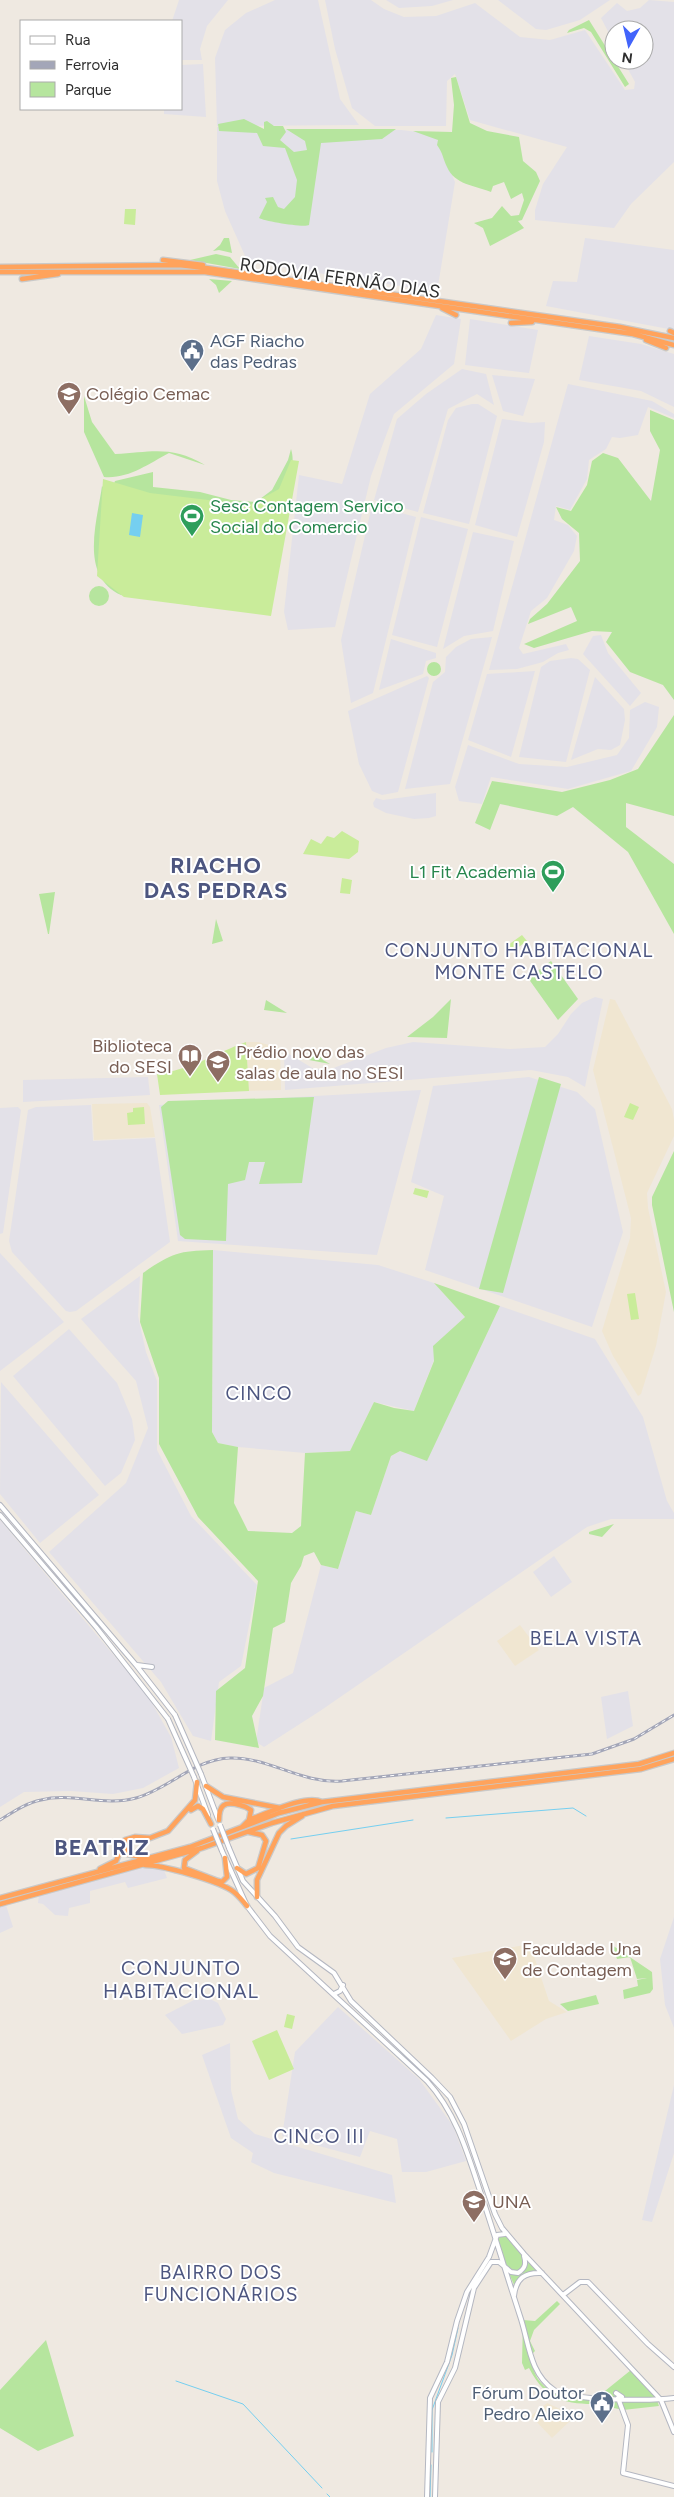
<svg xmlns="http://www.w3.org/2000/svg" width="674" height="2497" font-family="Figtree,sans-serif">
	<style>
		.industrial { fill: #e3e1e8 }
		.education { fill: #f0e6d1 }
		.green { fill: #b6e59e }
		.pitch { fill: #c9ec9a }
		.water { fill: #75cff0 }
		.lines { fill: none; stroke-linecap: round; stroke-linejoin: round }
		.stream { stroke: #75cff0; stroke-width: 1 }
		.secondary-casing { stroke: #b4b7c1; stroke-width: 6 }
		.highway-casing { stroke: #c9c9c9; stroke-width: 7 }
		.secondary { stroke: #fff; stroke-width: 4 }
		.highway { stroke: #ffa35c; stroke-width: 4.5 }
		.rail-casing { stroke: #a3a6b8; stroke-width: 3 }
		.rail { stroke: #fff; stroke-width: 1; stroke-dasharray: 4; stroke-linecap: butt }
		.secondary-bridge-casing { stroke: #b4b7c1; stroke-width: 6; stroke-linecap: butt }
		.secondary-bridge { stroke: #fff; stroke-width: 4 }
		.labels { text-anchor: middle; dominant-baseline: central; stroke-width: 4; stroke-linejoin: round; paint-order: stroke }
		.street-label { font-size: 18px; fill: #2e2e2e; stroke: #fff }
		.service-label { font-size: 18px; fill: #4e5e75; stroke: #fff; text-anchor: start }
		.education-label { font-size: 18px; fill: #785e54; stroke: #fff; text-anchor: start }
		.leisure-label { font-size: 18px; fill: #27864d; stroke: #fff; text-anchor: start }
		.neighbourhood-label { font-size: 19px; letter-spacing: 1px; fill: #4d5680; stroke: #fff }
		.quarter-label { font-size: 20px; letter-spacing: 1px; fill: #4d5680; stroke: #fff }
		.district-label { font-size: 22px; font-weight: bold; letter-spacing: 1px; fill: #4d5680; stroke: #fff }
	</style>
	<rect width="100%" height="100%" fill="#efe9e1"/>
	<path class="industrial" d="M179,0H228L207,26L200,49L202,60H181V21H172Z
		M275,0H318L340,99L359,125L217,126L215,58L225,30L246,13Z
		M325,0H371L384,9L404,17L436,16L475,3L520,37L550,40L585,30L625,90L634,89L635,82L623,60H644V30H614V43L601,18L617,3L627,11L640,8L649,0L674,2V162L631,204L614,228L535,220V210L543,184L567,147L470,120L455,74L447,81L446,126H375L352,108L335,49Z
		M386,0H453L432,6L399,8Z
		M498,0H610L580,20L546,30L536,29Z
		M203,64L206,117L164,114V109H181V65Z
		M217,127L324,131L401,130L435,134L455,182L437,292L256,263L246,258L225,211L217,181Z
		M585,238L674,250V330L546,306L553,281L577,282Z
		M436,315L461,319L454,364L394,414L371,476L335,627L288,630L284,612L299,475L342,484L370,394L421,349Z
		M470,319L538,330L529,373L465,365Z
		M589,336L641,344L674,354V407L641,391L579,380Z
		M462,369L486,374L494,405L477,394L448,409L418,512L374,500L397,419L426,394Z
		M492,375L535,379L523,416L503,411Z
		M568,384L652,401L674,414V418L648,407L638,435L620,438L612,437L606,449L589,460L587,479L570,510L556,506L554,520L568,525L577,536L574,551L547,598L531,611L519,648L523,654L566,644L569,650L558,653L543,662L517,669L489,670Z
		M472,404H478L497,416L469,524L423,513L448,420L456,408Z
		M502,419L531,423L545,422L544,442L517,537L475,525Z
		M372,505L416,517L373,693L351,703L341,640Z
		M421,517L468,529L437,647L392,635Z
		M473,532L514,541L493,631L464,636L443,649Z
		M601,635L608,653L641,693L630,706L583,654L593,636Z
		M492,637L450,784L405,789L433,682L445,672L446,657L456,647L471,639Z
		M391,639L436,653V658L426,661L423,674L379,690Z
		M571,658L578,659L590,670L566,762L519,757L541,667L550,661Z
		M535,671L511,757L468,740L487,674Z
		M427,676L429,678L398,792L382,795L372,791L359,764L348,711Z
		M595,677L624,709L625,720L620,745L611,750L598,749L571,760Z
		M645,702L659,707L657,727L631,771L568,789L491,777L482,804L459,801L455,787L468,745L519,764L567,767L617,755L629,738L630,710Z
		M436,793V816L429,818L414,819L386,813L374,807L373,803L376,798L383,800Z
		M595,997L603,999L585,1087L568,1077L531,1070L285,1090L284,1051L314,1069H331L386,1048L413,1042L510,1049L545,1047L558,1034L571,1014L582,1003Z
		M148,1077L150,1095L23,1102V1080Z
		M529,1077L577,1092L595,1109L623,1232L592,1327L425,1270L444,1196L411,1182L433,1086Z
		M421,1090L377,1255L178,1241L159,1105Z
		M91,1105L93,1141L155,1138L170,1242L76,1311L70,1312L66,1311L12,1252L9,1241L28,1110L36,1107Z
		M18,1107L21,1110L3,1233L0,1234V1108Z
		M213,1250L378,1265L434,1283L465,1317L434,1346V1360L414,1411L374,1402L350,1451L305,1453L238,1447L218,1443L212,1432Z
		M0,1253L64,1322L0,1371Z
		M140,1276L138,1316L146,1352L157,1381V1450L191,1516L257,1585L241,1666L219,1682L211,1741L193,1736L161,1682L49,1552L126,1483L148,1428L136,1381L81,1319Z
		M500,1306L595,1339L643,1417L667,1501L674,1513V1519H611L587,1527L320,1711L264,1747L256,1742L264,1688L293,1673L321,1565L338,1569L356,1511L371,1515L391,1456L400,1451L427,1460Z
		M69,1329L117,1383L132,1419L135,1440L121,1473L105,1486L13,1376Z
		M1,1382L99,1495L40,1543L0,1494Z
		M0,1520L148,1696L171,1737L179,1768L143,1788L113,1794L71,1791L24,1792L0,1807Z
		M554,1556L572,1582L551,1597L533,1572Z
		M628,1691L633,1726L607,1739L601,1697Z
		M157,1867L164,1870L167,1878L128,1888L125,1882L90,1891V1903L69,1908L68,1916L55,1915L43,1904L38,1903L39,1895L136,1868Z
		M5,1902L13,1927L0,1933V1904Z
		M674,1917V2028L665,2005L660,1959Z
		M210,1999L218,2003L226,2019L223,2025L182,2034L165,2015L194,2000Z
		M338,2007L419,2079L453,2126L466,2161L426,2172H402L397,2139L370,2131L360,2157L282,2136L295,2052Z
		M230,2043L231,2090L238,2119L255,2134L392,2175L396,2203L274,2173L251,2162L253,2153L231,2138L202,2055Z
		M674,2085V2153L652,2222L642,2220Z"/>
	<path class="education" d="M610,999L615,1000L672,1109L674,1120V1136L647,1193L648,1208L666,1292L656,1346L641,1394L638,1396L613,1356L602,1331L630,1238L631,1218L593,1070Z
		M246,1042H258L280,1048L281,1090L249,1091Z
		M147,1103L150,1107L155,1137L94,1140L92,1104Z
		M520,1625L539,1650L515,1666L497,1641Z
		M530,1944L549,2001L567,2012L546,2019L511,2041L452,1958Z
		M547,2403L571,2414L569,2422L552,2438L531,2416Z"/>
	<path class="green" d="M589,20L629,84L625,87L591,32L584,28L567,33L569,30Z
		M456,77L470,123L487,131L519,137L523,161L536,172L540,181L522,220L518,221L524,228L490,246L483,228L474,223L492,218L502,206L511,216L519,215L524,200L522,193L511,199L504,182L493,186L491,192C474,185 455,185 447,167C443,159 443,153 437,145L438,140L413,131L452,132L454,105L451,78Z
		M244,119L264,129V122L267,121L274,126H283L286,132L280,140L294,152L307,150L305,141L286,129H396L382,139L321,143L309,225C304,228 264,221 259,218L267,202L265,198L273,197L278,207L284,209L295,197L297,180L285,148L263,146L257,133L219,131L218,124Z
		M224,238H229L232,253L219,250L213,251L220,245Z
		M216,254L230,257L240,269L190,260Z
		M209,279L232,281L219,293L216,285Z
		M84,396L92,422L115,454C152,452 171,445 205,465L169,453C148,464 129,479 104,477L84,432Z
		M650,410L674,420V700L663,685L630,672L606,642L612,632L592,631L534,648L524,644L577,621L571,607L528,624L530,619L547,604L580,561L579,533L562,519L556,507L571,511L587,485L592,461L603,453L618,458L651,501L660,450L650,431Z
		M291,449C298,471 281,493 267,508L110,494L115,481L153,472V487L200,492L231,500L256,502L272,490L288,460Z
		M102,486L203,599V607L121,595C79,576 97,522 102,486Z
		M89 596a10 10 0 1 1 20 0a10 10 0 1 1-20 0Z
		M427 669a7 7 0 1 1 14 0a7 7 0 1 1-14 0Z
		M674,715V816L626,803V827L674,864V934L628,852L573,807L557,816L500,804L490,830L475,823L492,781L562,792L610,780L638,769Z
		M55,892L49,934H48L39,894Z
		M216,919L223,941L212,944Z
		M551,961L578,999L558,1020L528,978Z
		M451,999L447,1038L407,1037L433,1017Z
		M266,1000L287,1013L264,1010Z
		M314,1049L323,1060L330,1064L309,1060Z
		M539,1077L561,1084L503,1293L479,1289Z
		M314,1097L302,1183L259,1184L265,1162H249L245,1180L228,1184L226,1241L185,1239L180,1235L161,1107L168,1101Z
		M674,1151V1312L652,1205V1197Z
		M213,1250L212,1432L218,1443L238,1447L234,1503L248,1531L292,1533L301,1526L305,1453L350,1451L374,1402L394,1408L414,1411L434,1361L433,1346L465,1317L434,1283L500,1306L427,1461L400,1451L391,1456L371,1515L356,1511L338,1569L321,1565L314,1552L304,1556L301,1566L291,1583L285,1622L273,1628L263,1696L252,1716L259,1748L215,1740L216,1691L245,1668L258,1581L198,1517L159,1444V1378L140,1322L143,1273C172,1253 178,1251 213,1250Z
		M614,1524L602,1537L589,1534V1532Z
		M612,1945L652,1972L653,1989L650,1993L624,1999L623,1990L638,1986L637,1980L647,1978L637,1979L630,1957L617,1959Z
		M596,1995L599,2004L568,2011L560,2004Z
		M500,2236H506L522,2255L524,2263L519,2270C503,2272 502,2252 498,2240Z
		M529,2262L538,2271L523,2274L514,2285L509,2273L522,2274Z
		M557,2301L560,2304L534,2330L530,2341L535,2351L529,2357C532,2364 534,2373 538,2379C553,2401 587,2399 611,2401V2397H596V2394L600,2395L631,2370L655,2394L659,2406L623,2410L614,2408L613,2404C574,2404 549,2407 529,2368L525,2370L522,2363L523,2320L535,2321Z
		M46,2340L74,2436L38,2451L0,2428V2390Z"/>
	<path class="pitch" d="M125,209H136L135,225L124,224Z
		M291,460L299,461L271,616L124,597L97,576L103,479L150,493L250,505L279,489Z
		M342,831L359,841L358,852L349,859L303,854L311,839L321,844L327,836L334,838Z
		M342,878L352,880L350,894L340,893Z
		M522,935L527,941L513,951L508,945Z
		M246,1042L249,1091L160,1095L157,1074C190,1070 216,1053 246,1042Z
		M630,1103L639,1107L633,1120L624,1117Z
		M144,1107L145,1124L128,1125L127,1113L133,1112V1108Z
		M415,1188L429,1191L427,1198L413,1194Z
		M635,1293L639,1319L631,1320L627,1294Z
		M287,2014L295,2016L292,2029L284,2027Z
		M277,2030L294,2069L269,2080L252,2041Z"/>
	<path class="water" d="M132,513L143,515L140,537L129,535Z"/>
	<g class="lines">
		<path class="stream" d="M446,1818L573,1808L586,1816
			M291,1839L413,1820
			M176,2381L243,2404L322,2488
			M432,2452V2410L452,2355L458,2328
			M327,2494L330,2497
			M430,2497L431,2465"/>
		<defs>
			<path id="secondary" d="M0,1505L136,1665L175,1715
				M0,1515L96,1627L168,1719
				M137,1665L152,1667
				M201,1774L218,1819
				M194,1777L208,1815
				M229,1848L243,1881L275,1916L298,1947L334,1973L351,2001L432,2078L450,2097L464,2124L495,2214L502,2228L524,2254L661,2400L674,2432
				M222,1851L247,1906L270,1936L427,2081C457,2114 468,2155 482,2197C495,2236 507,2276 520,2316C529,2342 529,2373 554,2390C570,2401 653,2401 674,2398
				M334,1994L340,1991L343,1985
				M563,2295L580,2282H588L648,2344L674,2367
				M514,2296C516,2278 525,2272 542,2273
				M616,2393L622,2397
				M544,2396L550,2393L551,2388
				M618,2398L628,2425L623,2473L674,2486
				M427,2497L430,2398L447,2362L457,2321L467,2292L489,2257L497,2235L505,2234
				M435,2497L438,2402L455,2368L474,2288L491,2262H499L511,2272L518,2273C526,2268 526,2263 524,2256"/>
			<path id="highway" d="M163,260L203,265
				M0,267L179,265L206,268L620,327L674,338
				M0,272H205L633,334L674,345
				M22,279L58,274
				M442,308L456,315
				M511,323L532,322
				M670,331L674,333
				M646,340L666,348
				M206,1786L223,1797L280,1808
				M191,1810L198,1806L203,1809L211,1824
				M219,1820C219,1805 224,1801 240,1805C245,1806 247,1807 251,1810L249,1820L242,1827
				M249,1820C266,1814 305,1794 322,1802
				M126,1843L124,1845L127,1854L141,1857
				M197,1851L185,1860L184,1868L218,1881L222,1882L227,1877L225,1858
				M145,1865C162,1865 220,1881 234,1892C239,1896 243,1901 247,1906
				M237,1868L246,1874L258,1868L266,1841L262,1835L249,1832
				M100,1869L116,1861L125,1840L135,1837L150,1838L168,1831L195,1800L197,1782
				M257,1897V1880L279,1833L286,1826L302,1816
				M0,1898L190,1847L279,1813L322,1802L639,1764L674,1753
				M0,1904L202,1848L272,1823L333,1806L641,1769L674,1759"/>
		</defs>
		<use href="#secondary" class="secondary-casing"/>
		<use href="#highway" class="highway-casing"/>
		<use href="#secondary" class="secondary"/>
		<use href="#highway" class="highway"/>
		<defs>
			<path id="rail" d="M0,1820C13,1812 26,1803 41,1800C72,1792 104,1807 136,1798C169,1789 194,1759 230,1758C269,1757 301,1784 342,1781L592,1754L634,1739L674,1715"/>
		</defs>
		<use href="#rail" class="rail-casing"/>
		<use href="#rail" class="rail"/>
		<defs>
			<path id="secondary-bridge" d="M175,1715L201,1774
				M168,1719L194,1777
				M220,1825L229,1848
				M213,1829L222,1851"/>
		</defs>
		<use href="#secondary-bridge" class="secondary-bridge-casing"/>
		<use href="#secondary-bridge" class="secondary-bridge"/>
	</g>
	<defs>
		<symbol id="civic-pin" viewBox="-11 -11 22 30"><path d="M0 17L-7.5 6A9.5 9.5 0 1 1 7.5 6Z" fill="#5c6f8a" stroke="#fff"/><path d="M-.6-6.5H3V-4.5H.6V-3L4-1V1h2V6H-6V1h2V-1L-.6-3ZM-1.2 2.5V6h2.4V2.5Z" fill="#fff"/></symbol>
		<symbol id="university-pin" viewBox="-11 -11 22 30"><path d="M0 17L-7.5 6A9.5 9.5 0 1 1 7.5 6Z" fill="#8d6e63" stroke="#fff"/><path d="M0-5L7-2L0 1L-7-2ZM-4 1L0 2.5L4 1V4Q0 6-4 4Z" fill="#fff"/></symbol>
		<symbol id="stadium-pin" viewBox="-11 -11 22 30"><path d="M0 17L-7.5 6A9.5 9.5 0 1 1 7.5 6Z" fill="#2e9e5b" stroke="#fff"/><path d="M0-5a6.5 5 0 1 0 0 10a6.5 5 0 1 0 0-10ZM-3.5-1.8h7v3.6h-7Z" fill="#fff"/></symbol>
		<symbol id="library-pin" viewBox="-11 -11 22 30"><path d="M0 17L-7.5 6A9.5 9.5 0 1 1 7.5 6Z" fill="#8d6e63" stroke="#fff"/><path d="M-6-4Q-3-5.5-.7-3.5V5Q-3 3-6 4ZM6-4Q3-5.5 .7-3.5V5Q3 3 6 4Z" fill="#fff"/></symbol>
	</defs>
	<g fill-rule="evenodd">
		<use href="#civic-pin" x="178" y="337" width="28" height="38"/>
		<use href="#university-pin" x="55" y="380" width="28" height="38"/>
		<use href="#stadium-pin" x="178" y="502" width="28" height="38"/>
		<use href="#stadium-pin" x="539" y="858" width="28" height="38"/>
		<use href="#library-pin" x="176" y="1042" width="28" height="38"/>
		<use href="#university-pin" x="204" y="1048" width="28" height="38"/>
		<use href="#university-pin" x="491" y="1945" width="28" height="38"/>
		<use href="#university-pin" x="460" y="2188" width="28" height="38"/>
		<use href="#civic-pin" x="588" y="2389" width="28" height="38"/>
	</g>
	<g class="labels">
		<g class="street-label">
			<text transform="translate(340 278) rotate(8)">RODOVIA FERNÃO DIAS</text>
		</g>
		<g class="service-label">
			<text x="210" y="341">AGF Riacho<tspan x="210" dy="21">das Pedras</tspan></text>
			<text x="584" y="2393" text-anchor="end">Fórum Doutor<tspan x="584" dy="21">Pedro Aleixo</tspan></text>
		</g>
		<g class="education-label">
			<text x="86" y="394">Colégio Cemac</text>
			<text x="172" y="1046" text-anchor="end">Biblioteca<tspan x="172" dy="21">do SESI</tspan></text>
			<text x="236" y="1052">Prédio novo das<tspan x="236" dy="21">salas de aula no SESI</tspan></text>
			<text x="522" y="1949">Faculdade Una<tspan x="522" dy="21">de Contagem</tspan></text>
			<text x="492" y="2202">UNA</text>
		</g>
		<g class="leisure-label">
			<text x="210" y="506">Sesc Contagem Servico<tspan x="210" dy="21">Social do Comercio</tspan></text>
			<text x="536" y="872" text-anchor="end">L1 Fit Academia</text>
		</g>
		<g class="neighbourhood-label">
			<text x="519" y="950">CONJUNTO HABITACIONAL<tspan x="519" dy="22">MONTE CASTELO</tspan></text>
			<text x="259" y="1393">CINCO</text>
			<text x="586" y="1638">BELA VISTA</text>
			<text x="319" y="2136">CINCO III</text>
			<text x="221" y="2272">BAIRRO DOS<tspan x="221" dy="22">FUNCIONÁRIOS</tspan></text>
		</g>
		<g class="quarter-label">
			<text x="181" y="1968">CONJUNTO<tspan x="181" dy="23">HABITACIONAL</tspan></text>
		</g>
		<g class="district-label">
			<text x="216" y="865">RIACHO<tspan x="216" dy="25">DAS PEDRAS</tspan></text>
			<text x="102" y="1847">BEATRIZ</text>
		</g>
	</g>
	<rect x="20" y="20" width="162" height="90" fill="#ffffff" stroke="#ababab"/>
	<rect x="30" y="36" width="25" height="8" fill="#ffffff" stroke="#ababab"/>
	<text x="65" y="45" font-size="15" fill="#2e2e2e">Rua</text>
	<rect x="30" y="61" width="25" height="8" fill="#a3a6b8" stroke="#ababab"/>
	<text x="65" y="70" font-size="15" fill="#2e2e2e">Ferrovia</text>
	<rect x="30" y="82" width="25" height="15" fill="#b6e59e" stroke="#ababab"/>
	<text x="65" y="95" font-size="15" fill="#2e2e2e">Parque</text>
	<g transform="translate(629 45) rotate(188)"><circle r="24" fill="#ffffff" stroke="#ababab"/>
	<path d="M0-4L9 19L0 12L-9 19Z" fill="#4264fb"/>
	<text y="-8" font-size="14" font-weight="bold" text-anchor="middle" fill="#2e2e2e">N</text>
	</g>
</svg>
